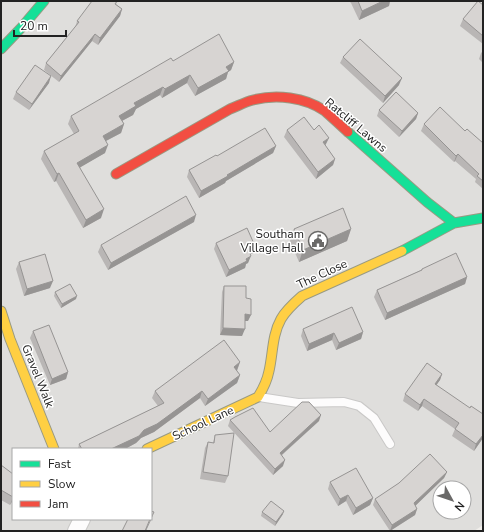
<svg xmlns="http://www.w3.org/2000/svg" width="484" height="532" font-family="'Nunito Sans',sans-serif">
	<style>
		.residential { fill: #dfdedc; fill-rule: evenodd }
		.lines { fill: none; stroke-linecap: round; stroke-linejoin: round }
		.lane-casing { stroke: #c9c8c7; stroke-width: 10 }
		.street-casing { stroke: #c9c8c7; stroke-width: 18 }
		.fast-casing { stroke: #999a82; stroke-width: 11 }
		.slow-casing { stroke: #999a82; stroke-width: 11 }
		.jam-casing { stroke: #999a82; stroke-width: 11 }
		.lane { stroke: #fdfcfc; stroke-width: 8 }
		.street { stroke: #fdfcfc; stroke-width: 16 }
		.fast { stroke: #16e098; stroke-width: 9 }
		.slow { stroke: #ffcf43; stroke-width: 9 }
		.jam { stroke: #f24e42; stroke-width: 9 }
		.wall { fill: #b9b6b5 }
		.shaded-wall { fill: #969493 }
		.building { fill: #d7d4d2; stroke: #969493 }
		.labels { text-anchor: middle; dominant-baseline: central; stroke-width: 3; stroke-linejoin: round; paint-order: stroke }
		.street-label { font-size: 12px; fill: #222; stroke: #fff }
		.poi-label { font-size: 12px; fill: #222; stroke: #fff; text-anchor: end }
	</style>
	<rect width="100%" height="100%" fill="#f0eeeb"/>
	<path class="residential" d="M1,1H483V525L474,531H1ZM13,449H151V519H13ZM440,488H464V512H440Z"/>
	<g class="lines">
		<defs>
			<path id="lane" d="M259,397L298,403L344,402L359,406L374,418L390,444"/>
			<path id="street" d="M76,531L82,519"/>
			<path id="fast" d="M1,49L22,27L44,1
				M348,132L427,202L454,223
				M402,251L454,223L483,218"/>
			<path id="slow" d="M1,311L10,339L54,449
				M147,449L258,397C263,389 267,381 269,371C273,354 272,335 281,319C286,310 294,303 302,296L402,251"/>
			<path id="jam" d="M116,174L230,109C238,106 245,102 253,100C276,94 305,97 325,111C333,118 340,125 348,132"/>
		</defs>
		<use href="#lane" class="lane-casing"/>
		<use href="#street" class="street-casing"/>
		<use href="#fast" class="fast-casing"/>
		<use href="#slow" class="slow-casing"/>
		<use href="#jam" class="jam-casing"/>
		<use href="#lane" class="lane"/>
		<use href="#street" class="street"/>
		<use href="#fast" class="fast"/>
		<use href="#slow" class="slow"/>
		<use href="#jam" class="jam"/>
	</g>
	<path class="wall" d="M118,1L116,4L122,9L120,16L98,45L92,41L59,82L44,70L46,63L75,28L77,21Z
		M349,1H390L389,6L359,20L351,3Z
		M483,5V44L460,26L463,19Z
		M483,51V63L479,59L481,53Z
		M343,57L399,85L383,103L340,63Z
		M173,61L234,62L231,70L228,72L226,79L195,96L187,83L162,98L160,95L136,109L133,115L122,121L124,124L121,133L106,141L105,153L80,167L101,218L83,228L56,181L54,182L41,159L44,151L74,134L68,124L71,116Z
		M49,83L29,110L13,99L16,92Z
		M379,110L418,113L416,119L399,137L377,116Z
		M424,124L465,131L483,143V189L475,182L476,179L455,161L454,162L421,131Z
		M287,130H314L326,144L325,145L335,159L333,165L316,179L284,137Z
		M276,146L273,153L226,181L225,183L199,198L187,177L189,170L217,156Z
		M194,222L108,270L98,252L101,245Z
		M294,229H351L347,241L299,262L290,241Z
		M216,243L253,253L250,254L248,263L246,264L245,268L226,277L214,249Z
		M19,262L50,288L24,296L16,269Z
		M422,269L467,277L465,284L385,320L374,297L377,290L421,270Z
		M224,286L246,298L248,321H245L242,336L220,335L222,292Z
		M55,292L76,299L61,308L54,296Z
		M303,329L363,332L361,339L336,350L332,340L307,351L301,336Z
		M33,331L68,372L66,379L50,385L30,338Z
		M240,362L237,371L240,375L237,383L205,406L200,398L154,432L141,438L136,443L125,449H78L79,444L158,406L152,398L155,391Z
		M442,374L440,380L436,385L483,438L474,451L452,436L455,429L422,406L418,411L403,401L405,394Z
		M230,420L270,432L319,421L281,456L283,466L273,475L228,426Z
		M215,435L228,476L225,483L200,479L205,448L208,442L213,443Z
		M1,465L13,474V500L10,505L1,500Z
		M447,472L444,478L415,506L417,509L415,515L390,531L373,505L375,499Z
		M330,482L373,498L370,505L353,515L346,501L338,506L328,489Z
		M262,512L283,514L275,526L261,516Z"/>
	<path class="shaded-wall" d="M383,1H390L389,6L359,20L362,11Z
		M122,9L120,16L98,45L100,38Z
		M95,34L92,41L59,82L61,76Z
		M234,62L231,70L228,72L226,79L195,96L198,88L226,67Z
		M190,75L187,83L162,98L165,89Z
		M51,76L49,83L29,110L32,104Z
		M402,78L399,85L383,103L385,96Z
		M163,87L160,95L136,109L133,115L116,124L119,116L134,103Z
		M418,113L416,119L399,137L402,131Z
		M124,124L121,133L100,144L103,136Z
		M329,138L326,144L321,149L323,142Z
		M108,145L105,153L74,171L77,163Z
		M276,146L273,153L226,181L225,183L199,198L201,191L227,175Z
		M458,154L455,161L454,162L456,156Z
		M335,159L333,165L316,179L318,172Z
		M59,173L56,181L54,182L57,174Z
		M104,209L101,218L83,228L86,220Z
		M196,215L194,222L108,270L111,263Z
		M351,229L347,241L299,262L303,250Z
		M255,246L253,253L245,256L248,249Z
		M251,256L248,263L246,264L245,268L226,277L229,270Z
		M467,277L465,284L385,320L387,313Z
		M53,281L50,288L24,296L27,289Z
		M77,296L76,299L61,308L62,304Z
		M245,314L251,315L248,321H243Z
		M223,328L245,329L242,336L220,335Z
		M363,332L361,339L336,350L339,343Z
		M334,333L332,340L307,351L309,344Z
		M240,362L237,370L231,375L234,367Z
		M68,372L66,379L50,385L52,379Z
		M442,374L440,380L433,390L435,384Z
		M240,375L237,383L205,406L208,399Z
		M202,391L200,398L154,432L141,438L136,443L125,449H111L144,430Z
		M424,399L422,406L418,411L420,405Z
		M321,415L319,421L277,459L280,453Z
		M483,435V438L474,451L476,444Z
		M285,460L283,466L273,475L275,469Z
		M447,472L444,478L411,510L414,503Z
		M348,495L346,501L338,506L340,499Z
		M13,497V500L10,505Z
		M373,498L370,505L353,515L356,508Z
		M417,509L415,515L390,531L392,525Z
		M284,511L283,514L275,526L276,522Z
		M154,512L151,520L146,531H145Z"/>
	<path class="building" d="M92,1H117L115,4L122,9L100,38L95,34L61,76L46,63L79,22L77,21Z
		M358,1H383L362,11Z
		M478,1L483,5V36L463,19Z
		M219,34L234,62L226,67L229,71L198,88L190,75L165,89L163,87L134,103L136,106L119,116L124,124L103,136L108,145L77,163L104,209L86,220L59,173L57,174L44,151L79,131L71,116L171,58L173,61Z
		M360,39L402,78L385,96L343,57Z
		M35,65L51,76L32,104L16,92Z
		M396,92L418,113L402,131L379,110Z
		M440,107L465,131L467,129L483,143V181L477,176L479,174L458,154L456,156L424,124Z
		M304,117L314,130L319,125L329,138L323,142L335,159L318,172L287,130Z
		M265,128L276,146L227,175L228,176L201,191L189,170L216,155L217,156Z
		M186,196L196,215L111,263L101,245Z
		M343,208L351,229L303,250L294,229Z
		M247,228L255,246L248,249L251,256L246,259L247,261L229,270L216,243Z
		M456,253L467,277L387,313L377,290L422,270V269Z
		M45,254L53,281L27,289L19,262Z
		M70,284L77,296L62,304L55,292Z
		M224,286H246V298L251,299V315L245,314V329L223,328Z
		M352,307L363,332L339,343L334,333L309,344L303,329Z
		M49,325L68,372L52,379L33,331Z
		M224,340L240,362L234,367L240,375L208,399L202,391L157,424L144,430L139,436L111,449H82L79,444L164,403L155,391Z
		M427,363L442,374L435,384L470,408L471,406L483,414V435L476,444L455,429L459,423L424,399L420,405L405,394Z
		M302,402H309L321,415L280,453L285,460L275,469L230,420L235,417L253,408L270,432Z
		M234,433L228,476L203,472L208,442L214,443L215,435Z
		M430,454L447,472L414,503L417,509L392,525L375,499L399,483Z
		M1,465L13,474V497L1,490Z
		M356,468L373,498L356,508L348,495L340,499L330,482Z
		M271,501L284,511L276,522L262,512Z
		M151,511L154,512L151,518Z
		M128,519H150L145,531H122Z"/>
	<defs>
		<symbol id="civic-ring" viewBox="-11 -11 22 22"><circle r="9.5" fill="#fff" stroke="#6a6968" stroke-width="1.5"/><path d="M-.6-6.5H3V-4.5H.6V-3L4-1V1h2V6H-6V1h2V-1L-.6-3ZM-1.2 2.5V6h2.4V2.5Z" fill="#6a6968"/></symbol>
	</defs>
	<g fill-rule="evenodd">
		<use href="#civic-ring" x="307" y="230" width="22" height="22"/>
	</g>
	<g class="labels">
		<g class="street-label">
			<text transform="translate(356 125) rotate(40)">Ratcliff Lawns</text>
			<text transform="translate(322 274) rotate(-25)">The Close</text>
			<text transform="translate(38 376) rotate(68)">Gravel Walk</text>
			<text transform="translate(203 423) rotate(-25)">School Lane</text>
		</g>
		<g class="poi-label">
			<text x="304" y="234">Southam<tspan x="304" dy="14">Village Hall</tspan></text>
		</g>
	</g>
	<rect width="484" height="532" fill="none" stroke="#222222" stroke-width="4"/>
	<rect x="12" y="448" width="140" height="72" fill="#ffffff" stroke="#a7a7a7"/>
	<rect x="20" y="461" width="20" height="6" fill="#16e098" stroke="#a7a7a7"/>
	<text x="48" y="468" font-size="12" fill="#222222">Fast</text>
	<rect x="20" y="481" width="20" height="6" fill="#ffcf43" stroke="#a7a7a7"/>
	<text x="48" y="488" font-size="12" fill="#222222">Slow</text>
	<rect x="20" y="501" width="20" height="6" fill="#f24e42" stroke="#a7a7a7"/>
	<text x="48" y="508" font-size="12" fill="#222222">Jam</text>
	<g transform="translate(452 500) rotate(130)"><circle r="19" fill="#ffffff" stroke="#a7a7a7"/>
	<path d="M0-3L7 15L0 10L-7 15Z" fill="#6a6968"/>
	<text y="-6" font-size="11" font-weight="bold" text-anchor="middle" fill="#222222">N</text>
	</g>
	<path d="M14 30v6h52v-6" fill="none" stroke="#222222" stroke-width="2"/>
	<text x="20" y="30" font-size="12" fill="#222222" stroke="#ffffff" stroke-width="3" paint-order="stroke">20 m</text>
</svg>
